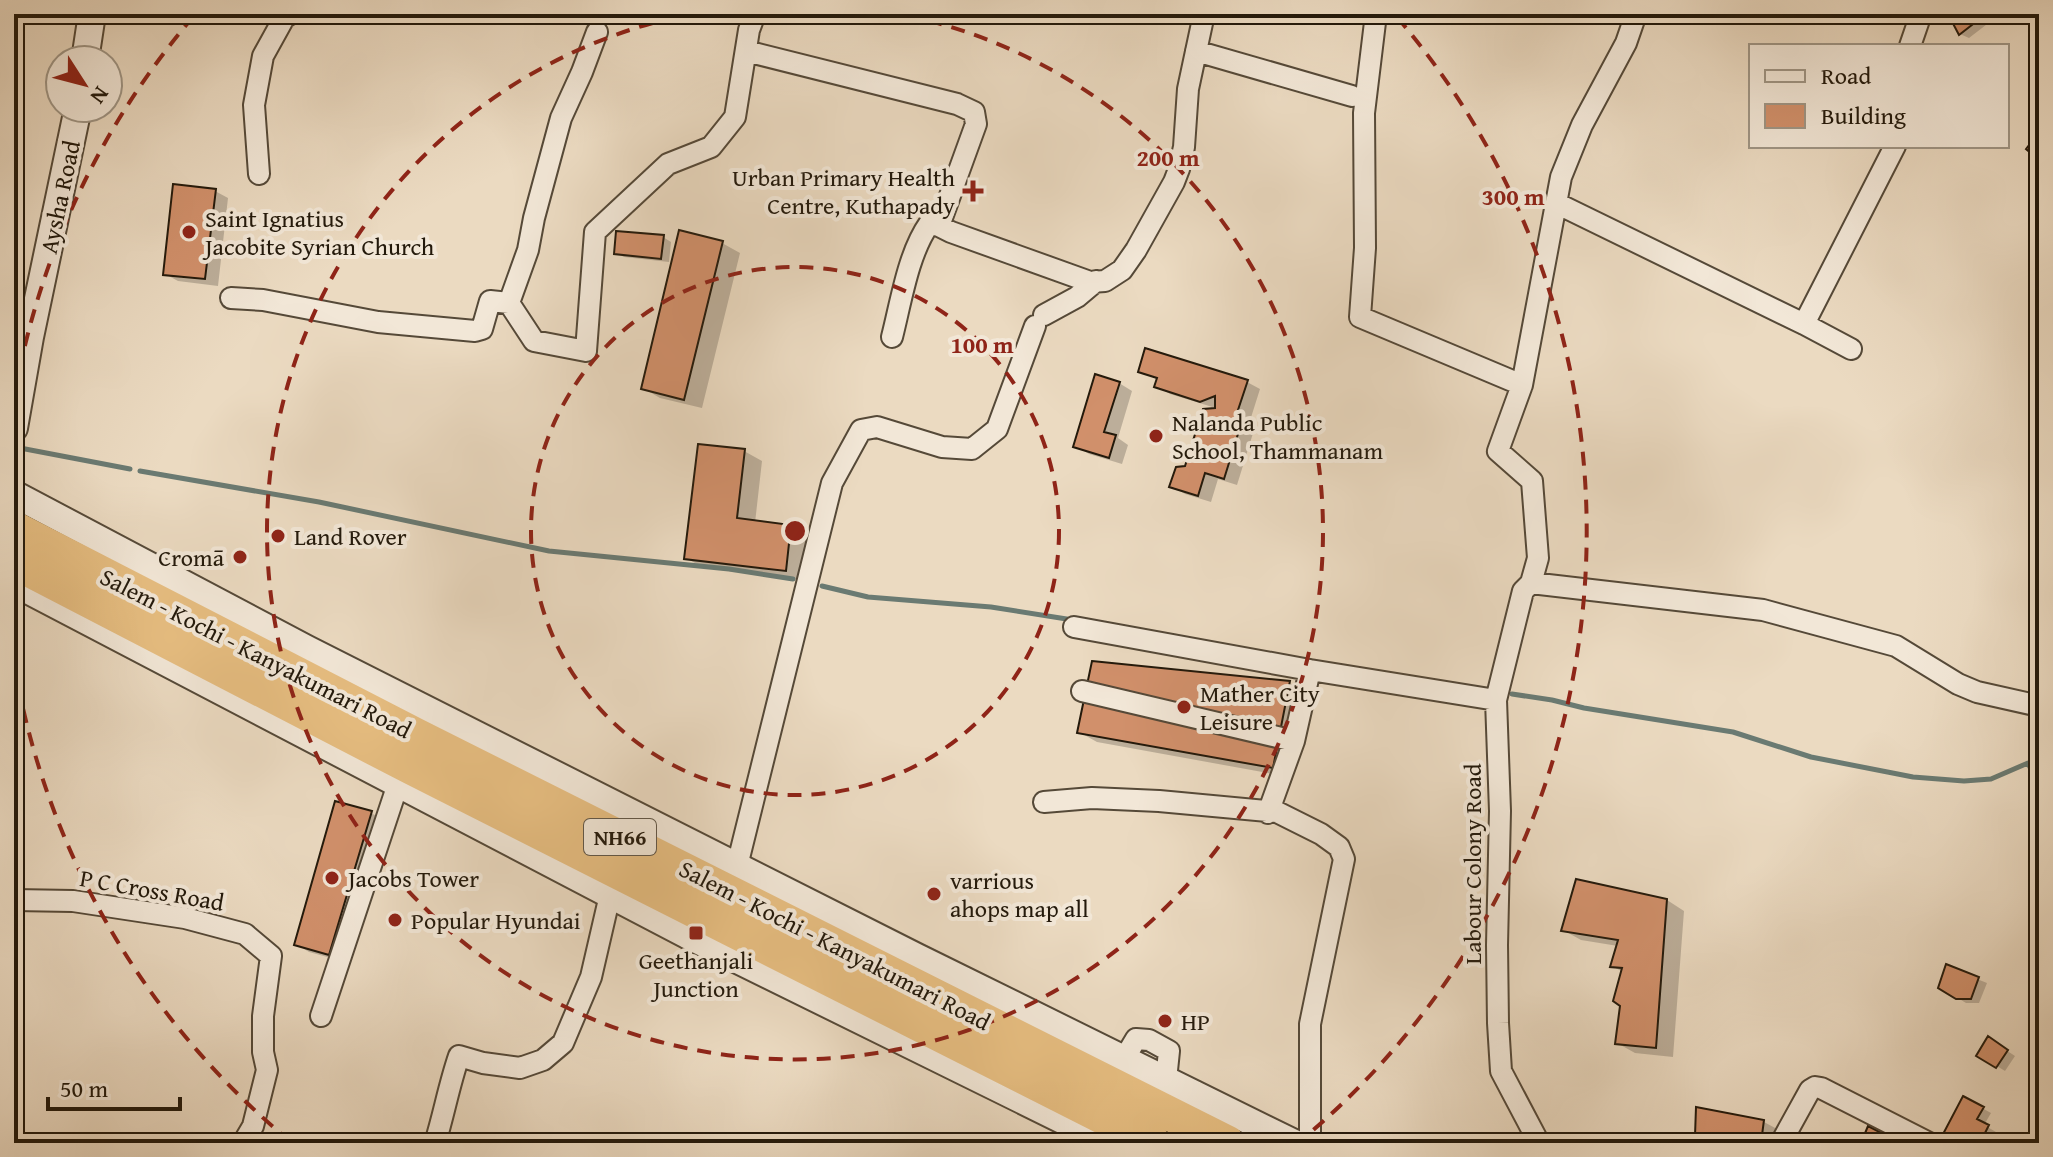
<svg xmlns="http://www.w3.org/2000/svg" width="2053" height="1157" font-family="'Gentium Book Plus',serif">
	<style>
		.shadow { fill: #0003 }
		.lines { fill: none; stroke-linecap: round; stroke-linejoin: round }
		.stream { stroke: #6a7a72; stroke-width: 5 }
		.building { fill: #d1906b; stroke: #23190b; stroke-width: 2 }
		.minor-casing { stroke: #554938; stroke-width: 24 }
		.tertiary-casing { stroke: #554938; stroke-width: 30 }
		.trunk-casing { stroke: #23190b; stroke-width: 38 }
		.minor { stroke: #f2e7d7; stroke-width: 20 }
		.tertiary { stroke: #f2e7d7; stroke-width: 26 }
		.trunk { stroke: #e6bd80; stroke-width: 34 }
		.ring { fill: none; stroke: #8f2418; stroke-width: 4; stroke-dasharray: 14 10 }
		.poi-dot { fill: #8f2418; stroke: #f2e7d7; stroke-width: 3 }
		.labels { text-anchor: middle; dominant-baseline: central; stroke-width: 8; stroke-linejoin: round; paint-order: stroke }
		.shield { fill: #f2e7d7; stroke: #615748; stroke-width: 2 }
		.shield-label { font-size: 22px; font-weight: bold; fill: #23190b }
		.poi-label { font-size: 24px; fill: #23190b; stroke: #f2e7d7; text-anchor: start }
		.street-label { font-size: 24px; fill: #23190b; stroke: #f2e7d7 }
		.centre { fill: #8f2418; stroke: #f2e7d7; stroke-width: 4 }
		.ring-label { font-size: 24px; text-anchor: middle; font-weight: bold; fill: #8f2418; stroke: #f2e7d7; stroke-width: 8; stroke-linejoin: round; paint-order: stroke }
	</style>
	<rect width="100%" height="100%" fill="#ebdac1"/>
	<filter id="stains"><feTurbulence type="fractalNoise" baseFrequency=".0025" numOctaves="4"/><feColorMatrix values="0 0 0 0 .2 0 0 0 0 .09 0 0 0 0 .02 0 0 0 .5 -.17"/></filter>
	<radialGradient id="worn" r=".72"><stop offset=".6" stop-color="#630" stop-opacity="0"/><stop offset="1" stop-color="#630" stop-opacity=".3"/></radialGradient>
	<path class="shadow" d="M1950,14H1992L1995,18L1969,38L1960,34Z
		M215,191L228,198L218,286L178,281L165,274Z
		M663,237L671,242L669,262L624,257L616,253Z
		M722,243L740,253L702,408L660,398L643,388Z
		M1140,371L1247,382L1260,389L1248,427L1254,430L1237,485L1218,479L1211,502L1185,494L1172,486L1187,468L1219,409L1170,394L1157,386L1159,380Z
		M1119,383L1132,391L1118,438L1128,445L1122,464L1089,454L1076,446Z
		M744,451L762,461L755,523L791,527L808,537L803,580L704,568L686,558Z
		M1289,683L1306,693L1290,777L1097,742L1079,732Z
		M371,813L384,820L342,961L309,952L296,944Z
		M1667,900L1684,911L1673,1057L1635,1053L1617,1043L1623,972L1612,966L1618,946L1581,940L1563,930Z
		M1947,967L1987,983L1979,1003H1966L1940,987Z
		M1989,1039L2015,1056L2005,1071L1979,1055Z
		M1964,1098L1991,1113L1984,1125L1996,1132L1990,1142L1982,1137L1979,1143H1959Z
		M1764,1122L1777,1129L1775,1143H1693L1697,1137Z"/>
	<g class="lines">
		<path class="stream" d="M20,448L130,469
			M140,471L319,502L549,551L729,569L793,579
			M822,586L868,597L991,607L1073,620
			M1512,694L1552,700L1584,708L1733,732L1811,757L1913,777L1964,781L1991,779L2028,763L2039,786"/>
	</g>
	<path class="building" d="M1948,14H1986L1959,35Z
		M2039,132V160L2026,149Z
		M173,184L216,189L205,279L163,275Z
		M679,230L723,241L684,400L641,389Z
		M616,231L664,235L661,259L614,254Z
		M1145,348L1248,380L1235,419L1242,421L1224,479L1205,473L1198,496L1169,487L1176,467L1185,466L1203,409L1215,408V396L1200,402L1154,387L1157,378L1138,372Z
		M1095,374L1120,382L1104,432L1116,435L1109,458L1073,447Z
		M698,444L745,449L737,518L791,525L786,571L684,559Z
		M1092,661L1290,681L1273,768L1077,733Z
		M335,801L372,811L329,955L294,945Z
		M1576,879L1667,899L1656,1048L1615,1044L1620,1006L1613,1001L1622,968L1610,967L1618,940L1561,931Z
		M1946,964L1979,977L1971,999H1956L1938,988Z
		M1988,1036L2008,1050L1996,1068L1976,1056Z
		M1963,1096L1984,1107L1977,1119L1989,1125L1982,1139L1973,1134L1968,1143H1956L1942,1136Z
		M1696,1107L1764,1120L1761,1143H1691L1695,1136Z
		M1868,1126L1901,1143H1861Z"/>
	<g class="lines">
		<defs>
			<path id="minor" d="M1376,14L1364,113L1365,248L1360,317L1522,385
				M1910,46L1921,14
				M746,51L957,104L974,112L976,124L939,226
				M1196,51L1352,96
				M259,174L254,105L263,56L284,18L290,14
				M1556,203L1804,324L1851,349
				M231,298L263,300L378,322L475,331L482,329L490,301L509,303L528,250L534,218L561,118L582,72L597,32
				M509,303L534,341L586,351L595,232L668,164L711,147L735,117L749,30L755,14
				M1044,315L1077,297L1096,281
				M1804,324L1895,146
				M892,337C901,302 908,254 929,224L939,226L951,232L1090,282L1105,281L1122,270L1136,250L1174,182L1179,169L1184,147L1188,89L1204,14
				M1531,583L1538,558L1532,481L1498,451L1522,385L1561,177L1582,125L1626,43L1636,14
				M1531,583L1523,591L1496,700L1500,811L1497,945L1498,1023L1501,1071L1539,1143
				M1531,583L1763,610L1896,646L1958,684L1977,692L2039,706
				M1074,627L1310,670L1294,741L1268,813
				M1310,670L1496,700
				M1082,691L1294,741
				M1044,802L1092,798L1159,801L1277,812L1321,834L1339,847L1344,859L1310,1024V1143
				M737,866L832,483L861,430L877,427L942,447L972,449L997,429L1035,326
				M14,900L73,901L185,918L245,934L271,956L263,1016V1052L267,1070L253,1126L243,1143
				M321,1016L398,784
				M1124,1059L1136,1039L1149,1040L1169,1051L1166,1080
				M435,1143C444,1114 449,1085 459,1056L483,1063L520,1068L543,1060L563,1043L591,977L610,895
				M1784,1143L1783,1139L1810,1090L1815,1087L1821,1088L1929,1143"/>
			<path id="tertiary" d="M85,60L92,14
				M14,428L30,337L78,108
				M14,494L307,649L917,957L1294,1143
				M14,583L687,935L1109,1143"/>
			<path id="trunk" d="M14,528L416,735L1228,1143
				M14,562L412,768L1154,1143"/>
		</defs>
		<use href="#minor" class="minor-casing"/>
		<use href="#tertiary" class="tertiary-casing"/>
		<use href="#trunk" class="trunk-casing"/>
		<use href="#minor" class="minor"/>
		<use href="#tertiary" class="tertiary"/>
		<use href="#trunk" class="trunk"/>
	</g>
	<g class="ring">
		<circle cx="795" cy="531" r="264"/>
		<path d="M905 15A528 528 0 1 1 685 15"/>
		<path d="M291 1142A792 792 0 0 1 15 669M15 393A792 792 0 0 1 193 17M1397 17A792 792 0 0 1 1299 1142"/>
	</g>
	<g class="poi-dot">
		<path d="M969 179h8v8h8v8h-8v8h-8v-8h-8v-8h8z"/>
		<circle cx="189" cy="232" r="8"/>
		<circle cx="1156" cy="436" r="8"/>
		<circle cx="278" cy="536" r="8"/>
		<circle cx="240" cy="557" r="8"/>
		<circle cx="1184" cy="707" r="8"/>
		<circle cx="332" cy="878" r="8"/>
		<circle cx="934" cy="894" r="8"/>
		<circle cx="395" cy="920" r="8"/>
		<rect x="688" y="925" width="16" height="16" rx="4"/>
		<circle cx="1165" cy="1021" r="8"/>
	</g>
	<g class="labels">
		<rect class="shield" x="584" y="819" width="72" height="36" rx="6"/>
		<g class="shield-label">
			<text x="620" y="837">NH66</text>
		</g>
		<g class="poi-label">
			<text x="955" y="177" text-anchor="end">Urban Primary Health<tspan x="955" dy="28">Centre, Kuthapady</tspan></text>
			<text x="205" y="218">Saint Ignatius<tspan x="205" dy="28">Jacobite Syrian Church</tspan></text>
			<text x="1172" y="422">Nalanda Public<tspan x="1172" dy="28">School, Thammanam</tspan></text>
			<text x="294" y="536">Land Rover</text>
			<text x="224" y="557" text-anchor="end">Cromā</text>
			<text x="1200" y="693">Mather City<tspan x="1200" dy="28">Leisure</tspan></text>
			<text x="348" y="878">Jacobs Tower</text>
			<text x="950" y="880">varrious<tspan x="950" dy="28">ahops map all</tspan></text>
			<text x="411" y="920">Popular Hyundai</text>
			<text x="696" y="960" text-anchor="middle">Geethanjali<tspan x="696" dy="28">Junction</tspan></text>
			<text x="1181" y="1021">HP</text>
		</g>
		<g class="street-label">
			<text transform="translate(60 197) rotate(-78)">Aysha Road</text>
			<text transform="translate(256 653) rotate(27)">Salem - Kochi - Kanyakumari Road</text>
			<text transform="translate(1472 864) rotate(-90)">Labour Colony Road</text>
			<text transform="translate(152 890) rotate(10)">P C Cross Road</text>
			<text transform="translate(835 945) rotate(27)">Salem - Kochi - Kanyakumari Road</text>
		</g>
	</g>
	<circle cx="795" cy="531" r="12" class="centre"/>
	<g class="ring-label">
		<text x="1168" y="166">200 m</text>
		<text x="1513" y="205">300 m</text>
		<text x="982" y="353">100 m</text>
	</g>
	<rect width="2053" height="1157" fill="none" stroke="#ebdac1" stroke-width="48"/>
	<rect x="16" y="16" width="2021" height="1125" fill="none" stroke="#23190b" stroke-width="4"/>
	<rect x="24" y="24" width="2005" height="1109" fill="none" stroke="#23190b" stroke-width="2"/>
	<rect x="1749" y="44" width="260" height="104" fill="#f2e7d7" stroke="#9f9585" stroke-width="2"/>
	<rect x="1765" y="70" width="40" height="12" fill="#f2e7d7" stroke="#9f9585" stroke-width="2"/>
	<text x="1821" y="84" font-size="24" fill="#23190b">Road</text>
	<rect x="1765" y="104" width="40" height="24" fill="#d1906b" stroke="#9f9585" stroke-width="2"/>
	<text x="1821" y="124" font-size="24" fill="#23190b">Building</text>
	<g transform="translate(84 84) rotate(126)"><circle r="38" fill="#f2e7d7" stroke="#9f9585" stroke-width="2"/>
	<path d="M0-6L14 30L0 20L-14 30Z" fill="#8f2418"/>
	<text y="-12" font-size="22" font-weight="bold" text-anchor="middle" fill="#23190b">N</text>
	</g>
	<path d="M48 1097v12h132v-12" fill="none" stroke="#23190b" stroke-width="4"/>
	<text x="60" y="1097" font-size="24" fill="#23190b" stroke="#f2e7d7" stroke-width="6" paint-order="stroke">50 m</text>
	<rect width="100%" height="100%" filter="url(#stains)"/>
	<rect width="100%" height="100%" fill="url(#worn)"/>
</svg>
